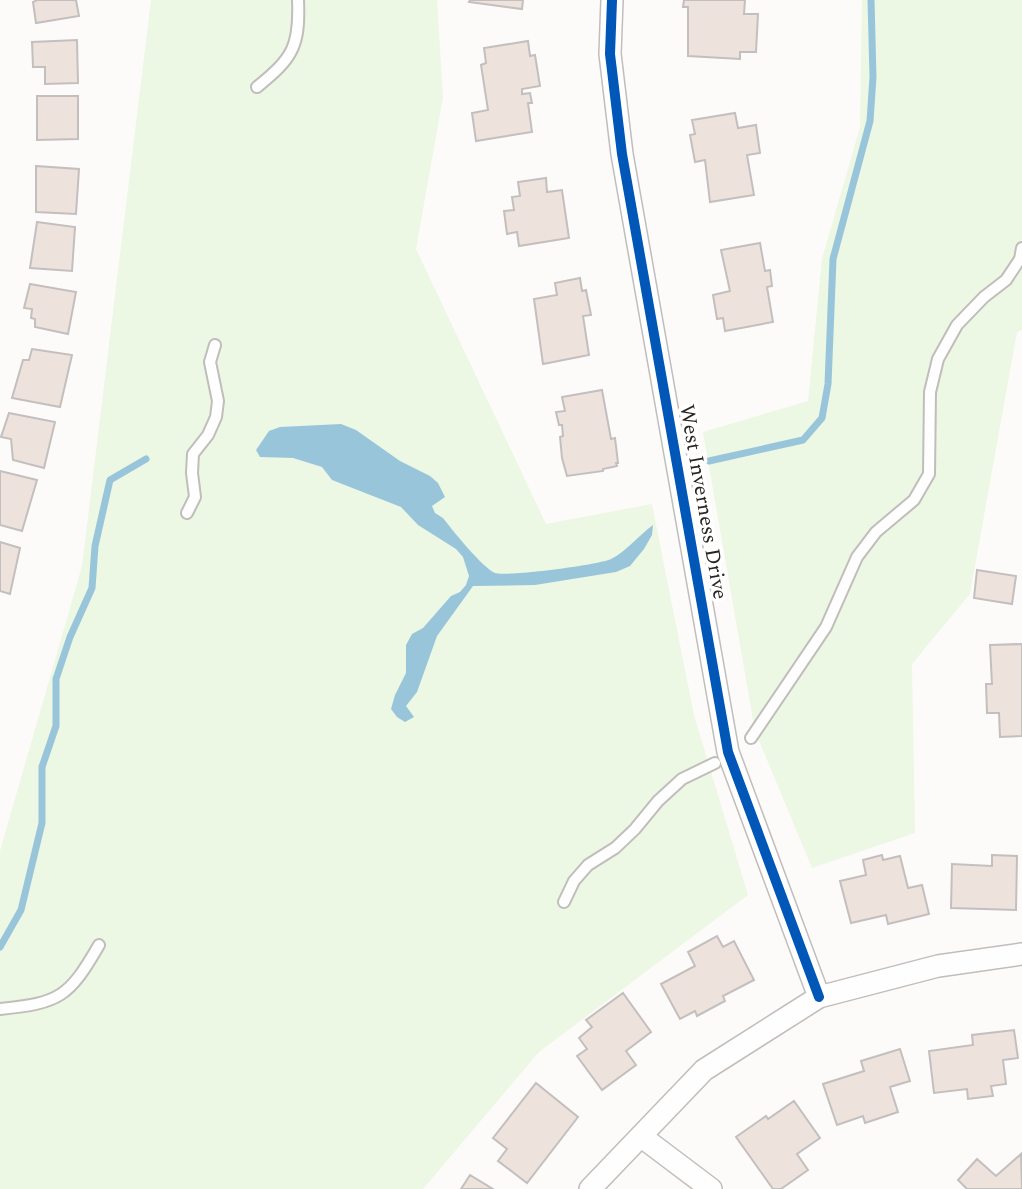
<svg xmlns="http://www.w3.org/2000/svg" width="1022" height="1189" font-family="Spectral,serif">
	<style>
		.green { fill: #ecf7e4 }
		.water { fill: #99c5da }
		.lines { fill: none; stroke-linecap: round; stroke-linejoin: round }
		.stream { stroke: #99c5da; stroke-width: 7 }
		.building { fill: #eee2dc; stroke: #c3bfbe; stroke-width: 2 }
		.lane-casing { stroke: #c1bdbb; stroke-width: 14 }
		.street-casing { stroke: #c1bdbb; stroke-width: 24 }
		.lane { stroke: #fffefe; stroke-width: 10 }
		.street { stroke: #fffefe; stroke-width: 21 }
		.cycleway-casing { stroke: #fff; stroke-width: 15 }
		.cycleway { stroke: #0057b8; stroke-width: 10 }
		.labels { text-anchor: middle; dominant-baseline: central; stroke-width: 7; stroke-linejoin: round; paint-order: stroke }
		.street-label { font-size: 21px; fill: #2a2522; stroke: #fff }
	</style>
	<rect width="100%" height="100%" fill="#fdfbfa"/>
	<path class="green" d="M151,0H437L443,97L416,249L546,524L652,504L694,715L748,895L539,1052L423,1189H0V851L82,566Z
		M862,0H1022V330L1017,332L970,594L912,664L915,833L812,868L755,731L703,432L808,401L822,259L860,127Z"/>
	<path class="water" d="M341,424L356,430L400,461L430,476L438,483L445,497L432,506L435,513L443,518C452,530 483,568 495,573C505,577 599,565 611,559C627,551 639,535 653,525L652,535L644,549L630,566L616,572L535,585L473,586L437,636L417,692L406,706L414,717L405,722L397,717L391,709L395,695L406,673V645L412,634L423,628L451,596L460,592L466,585L469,576L463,557L456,549L418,525L401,507L332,480L322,467L293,458L260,457L256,450L269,431L280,427Z"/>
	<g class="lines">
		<path class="stream" d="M709,461L803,440L822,418L828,384L833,259L870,121L873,77L871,0
			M0,947L21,910L42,823V767L56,726V679L70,637L92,588L95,546L110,480L146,459"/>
	</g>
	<path class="building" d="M37,0H76L79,16L36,23L33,2Z
		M470,0H523L522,9L469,2Z
		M684,0H745L744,14H758L756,52H740V59L688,56V7H683Z
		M77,40L78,83L45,84V67H33L32,42Z
		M528,41L530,56L535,55L540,86L522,89V94L530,93L532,103H528L532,132L476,141L472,113L488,110L481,65L486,63L484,48Z
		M37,96H78V139L37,140Z
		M735,113L738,128L756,125L760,153L747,155L754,195L710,202L705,160L695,162L690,135L695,134L692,120Z
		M36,166L79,169L76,214L36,212Z
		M546,178L547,192L562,190L569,238L519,246L517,232L507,234L504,211L514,210L512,197L520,196L518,182Z
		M37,222L75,227L72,271L30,268Z
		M760,243L765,271L770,270L772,286L767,287L773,322L725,331L723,318L717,319L713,295L730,291L721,250Z
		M580,278L582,291L586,290L591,315L583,316L589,355L543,364L534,299L557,295L555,283Z
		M30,284L76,292L68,334L35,327V319L31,318L32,309L24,308Z
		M32,349L72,355L60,407L12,398L23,360H29Z
		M602,390L611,439L615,438L618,463H616L617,466L603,469V471L567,476L562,458L560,437L563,436L562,425H559L556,412L565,411L562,397Z
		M9,413L55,422L44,468L13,460L11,439L1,437Z
		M0,471L37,480L22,531L0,525Z
		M0,542L20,548L10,594L0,591Z
		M977,570L1016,576L1012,604L974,598Z
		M1022,644V736L1000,737L999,713H987L986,684H992L990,645Z
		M882,855L883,860L900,856L908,888L922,885L929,914L888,924L886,915L851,923L840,881L866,875L863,860Z
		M992,855L1017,856L1016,910L951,908L952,864L992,866Z
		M717,936L723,947L734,941L754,980L723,996L725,1001L697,1016L695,1011L680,1019L661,984L695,966L688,952Z
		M623,993L651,1032L626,1051L636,1065L602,1090L577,1056L587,1049L579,1038L592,1027L586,1020Z
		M1014,1030L1018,1058L1003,1060L1006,1084L991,1086L993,1096L968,1099L967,1089L934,1093L929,1051L973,1045L972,1035Z
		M900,1049L910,1081L890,1087L898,1112L865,1123L863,1116L837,1125L823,1084L864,1071L861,1061Z
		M536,1083L578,1117L527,1183L498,1161L507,1149L493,1138Z
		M794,1101L820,1138L797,1154L808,1170L781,1189H773L736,1137L766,1116L768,1119Z
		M1021,1154L1022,1189H967L958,1180L977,1159L996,1176Z
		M470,1175L493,1189H461Z"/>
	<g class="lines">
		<defs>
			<path id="lane" d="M257,87C293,58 300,46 298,0
				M187,513L195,497L192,473L193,454L208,435L216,417L218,401L210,362L215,345
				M751,738L826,627L857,557L876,532L914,500L929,474L930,392L938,359L957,325L984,297L1006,280L1020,259L1022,248
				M564,902L574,881L588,865L615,848L635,829L658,801L682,779L715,763
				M0,1009C60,1003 69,997 99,945"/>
			<path id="street" d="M612,0L610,54L622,154L728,752L819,997
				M642,1137L711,1189
				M590,1189L704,1070L819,997L938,966L1022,954"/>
		</defs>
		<use href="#lane" class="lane-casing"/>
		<use href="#street" class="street-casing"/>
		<use href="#lane" class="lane"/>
		<use href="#street" class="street"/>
		<defs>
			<path id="cycleway" d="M612,0L610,54L622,154L728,752L819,997"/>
		</defs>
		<use href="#cycleway" class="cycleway-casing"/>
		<use href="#cycleway" class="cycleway"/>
	</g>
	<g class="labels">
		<g class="street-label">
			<text transform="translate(703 502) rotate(80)">West Inverness Drive</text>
		</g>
	</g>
</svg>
